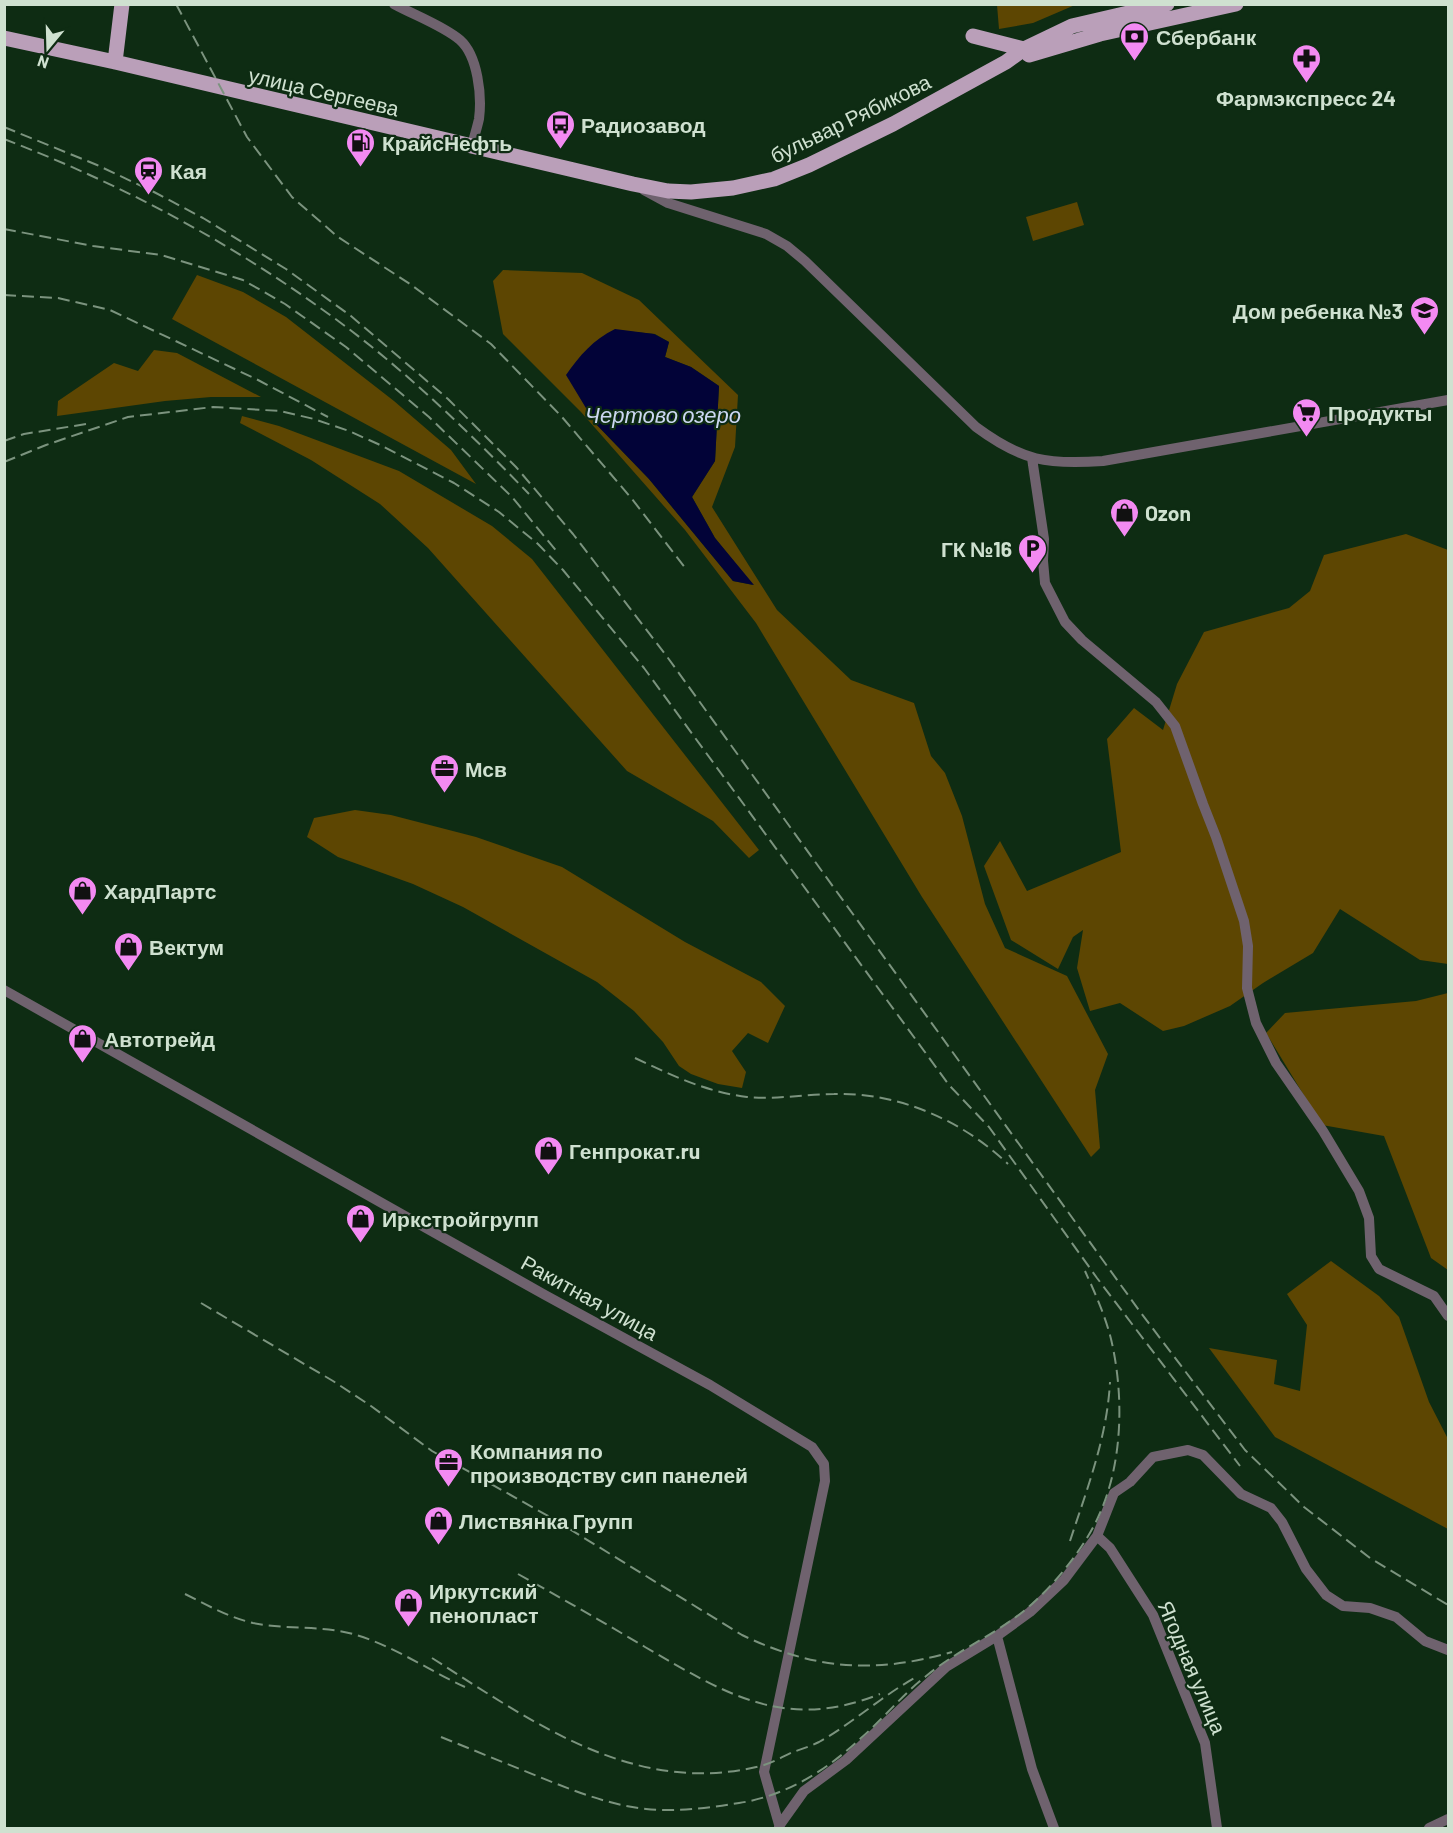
<svg xmlns="http://www.w3.org/2000/svg" width="1453" height="1833" font-family="Barlow,sans-serif">
	<style>
		.green { fill: #5d4602; fill-rule: evenodd }
		.water { fill: #020338 }
		.lines { fill: none; stroke-linecap: round; stroke-linejoin: round }
		.minor { stroke: #6f626e; stroke-width: 10 }
		.primary { stroke: #ba9fb9; stroke-width: 15 }
		.rail { stroke: #7b937e; stroke-width: 2; stroke-dasharray: 12 6; stroke-linecap: butt }
		.labels { text-anchor: middle; dominant-baseline: central; stroke-width: 4.5; stroke-linejoin: round; paint-order: stroke }
		.poi-label { font-size: 21px; font-weight: bold; fill: #cfe1d0; stroke: #0e2c13; text-anchor: start }
		.street-label { font-size: 21px; fill: #cfe1d0; stroke: #0e2c13 }
		.water-label { font-size: 22px; font-style: italic; fill: #ccd7f2; stroke: #0e2c13 }
	</style>
	<rect width="100%" height="100%" fill="#0e2c13"/>
	<path class="green" d="M997,5V4L1075,5L1033,23L999,29Z
		M1077,202L1084,225L1033,241L1026,217Z
		M503,270L582,273L639,300L738,395L735,447L712,507L777,610L851,680L914,703L931,756L945,773L962,816L985,904L1005,948L1067,976L1108,1054L1095,1090L1100,1148L1091,1157L922,897L756,623L685,530L581,412L503,334L493,281ZM615,330L655,334L669,342L665,357L691,367L719,386L715,461L692,497L715,538L753,585L733,581L649,479L595,423L582,400Z
		M197,275L243,292L286,317L394,401L451,450L476,484L172,319Z
		M154,350L177,353L261,397H211L165,401L57,416L58,401L114,363L138,371Z
		M242,416L279,426L399,471L492,526L532,559L759,850L749,858L713,821L627,771L428,548L380,504L311,460L240,423Z
		M1406,534L1448,550V964L1420,960L1340,909L1313,953L1263,983L1230,1006L1184,1026L1163,1031L1120,1003L1090,1011L1077,968L1083,930L1073,937L1058,969L1011,940L984,866L1000,841L1027,891L1121,852L1107,739L1134,708L1163,730L1177,684L1204,632L1289,608L1310,591L1324,555Z
		M355,810L391,815L476,837L562,867L685,942L761,982L785,1006L768,1043L748,1033L732,1051L746,1072L742,1088L718,1084L691,1074L679,1066L663,1042L634,1011L597,982L463,907L413,884L338,857L307,837L314,818Z
		M1448,993V1270L1431,1258L1384,1136L1322,1125L1266,1033L1285,1013L1416,1001Z
		M1331,1261L1379,1296L1399,1317L1429,1402L1448,1439V1529L1275,1437L1209,1348L1277,1360L1274,1384L1300,1391L1307,1325L1287,1294Z"/>
	<path class="water" d="M615,329L654,334L669,342L665,357L691,367L719,386L715,461L692,497L715,538L754,585L733,581L649,479L595,423L566,375C580,355 593,340 615,329Z"/>
	<g class="lines">
		<path class="minor" d="M394,4C414,15 444,26 460,40C478,56 482,96 479,119C477,128 474,137 472,146
			M644,190L668,203L766,234L787,246L805,261L976,427C1022,461 1047,465 1103,461L1448,400
			M1032,458L1044,539L1043,561L1045,583L1065,622L1082,640L1156,702L1175,726L1203,804L1216,837L1244,921L1248,946L1247,988L1256,1023L1276,1063L1323,1131L1359,1191L1369,1218L1371,1256L1379,1269L1434,1296L1448,1316
			M4,990L545,1295L710,1385L812,1447L824,1464L825,1481L764,1772L780,1828
			M1097,1536L1110,1548L1153,1615L1205,1743L1217,1828
			M997,1636L1032,1769L1054,1828
			M779,1826L804,1791L846,1760L946,1667L997,1636L1030,1612L1064,1580L1097,1536L1114,1493L1130,1482L1153,1457L1188,1450L1203,1455L1241,1494L1271,1508L1282,1522L1306,1569L1326,1595L1343,1606L1370,1608L1396,1617L1425,1641L1448,1650
			M1429,1828L1448,1819"/>
		<path class="primary" d="M973,36L1024,49
			M4,38L115,62L633,184L668,191L691,192L733,188L774,179L809,165L893,124L1006,62L1024,49L1072,26L1167,4
			M1029,55L1100,34L1236,4
			M115,62L122,4"/>
		<path class="rail" d="M176,4L247,137L292,197L338,237L410,284L491,344L562,417L632,499L686,569
			M4,127L97,165L154,192L203,218L286,269L351,316L448,399L516,467L573,534L668,658L1141,1313L1245,1450L1304,1507L1370,1558L1448,1605
			M4,139C118,183 225,239 323,310C398,363 465,428 529,494
			M4,229L93,246L161,255L243,280L285,304L346,347L429,417L512,497L558,553
			M4,295L58,298L110,310L258,380L328,417
			M4,441L24,434L86,424
			M4,462L46,445L128,417L213,407L280,411L314,419L349,431L378,444L454,483L499,512L538,544L563,570L644,668L949,1085L989,1127L1097,1278L1240,1466
			M635,1058C671,1075 706,1092 747,1097C775,1100 805,1094 834,1094C897,1092 962,1120 1008,1164
			M201,1303L333,1381L371,1406L432,1451L550,1517L742,1635C815,1670 875,1674 952,1652
			M1070,1541C1087,1489 1107,1438 1110,1382
			M518,1574C561,1598 603,1622 645,1647C726,1694 785,1732 880,1694
			M185,1594C207,1605 228,1617 253,1623C286,1630 320,1625 353,1634C392,1645 428,1670 465,1687
			M432,1658C533,1722 637,1799 764,1765C774,1762 784,1756 793,1752C802,1749 811,1746 819,1742C853,1723 883,1695 918,1676
			M441,1737C473,1750 505,1763 537,1776C572,1790 608,1805 646,1809C677,1812 709,1808 739,1803C786,1796 827,1770 861,1738C883,1719 902,1695 925,1677C958,1649 1000,1633 1032,1604C1057,1582 1087,1544 1100,1513C1123,1461 1124,1394 1111,1339C1105,1315 1095,1293 1085,1271"/>
	</g>
	<defs>
		<symbol id="bank-pin" viewBox="-11 -11 22 30"><path d="M0 17L-7.5 6A9.5 9.5 0 1 1 7.5 6Z" fill="#f38af2" stroke="#0e2c13"/><path d="M-6-4H6V4H-6ZM0-2.3a2.3 2.3 0 1 0 0 4.6a2.3 2.3 0 1 0 0-4.6Z" fill="#111"/></symbol>
		<symbol id="pharmacy-pin" viewBox="-11 -11 22 30"><path d="M0 17L-7.5 6A9.5 9.5 0 1 1 7.5 6Z" fill="#f38af2" stroke="#0e2c13"/><path d="M-2-6h4v4h4v4h-4v4h-4v-4h-4v-4h4Z" fill="#111"/></symbol>
		<symbol id="bus-pin" viewBox="-11 -11 22 30"><path d="M0 17L-7.5 6A9.5 9.5 0 1 1 7.5 6Z" fill="#f38af2" stroke="#0e2c13"/><path d="M-5-6H5V4H4V6H2V4H-2V6H-4V4H-5ZM-3.5-4V0h7V-4ZM-3.5 1.2v1.5H-2V1.2ZM2 1.2v1.5H3.5V1.2Z" fill="#111"/></symbol>
		<symbol id="fuel-pin" viewBox="-11 -11 22 30"><path d="M0 17L-7.5 6A9.5 9.5 0 1 1 7.5 6Z" fill="#f38af2" stroke="#0e2c13"/><path d="M-5.5-6h7V0h2V4h1.3V-2.5L3-4.5l.8-.8L6-3V5H2.5V1h-1V6h-7ZM-4.2-4.7v3.2H.2V-4.7Z" fill="#111"/></symbol>
		<symbol id="station-pin" viewBox="-11 -11 22 30"><path d="M0 17L-7.5 6A9.5 9.5 0 1 1 7.5 6Z" fill="#f38af2" stroke="#0e2c13"/><path d="M-3-6H3Q5-6 5-4V2Q5 4 3 4L4.5 6H3L1.5 4h-3L-3 6H-4.5L-3 4Q-5 4-5 2V-4Q-5-6-3-6ZM-3.5-4v3h7v-3ZM-3.5 1v1.5H-2V1ZM2 1v1.5H3.5V1Z" fill="#111"/></symbol>
		<symbol id="school-pin" viewBox="-11 -11 22 30"><path d="M0 17L-7.5 6A9.5 9.5 0 1 1 7.5 6Z" fill="#f38af2" stroke="#0e2c13"/><path d="M0-5L7-2L0 1L-7-2ZM-4 1L0 2.5L4 1V4Q0 6-4 4Z" fill="#111"/></symbol>
		<symbol id="supermarket-pin" viewBox="-11 -11 22 30"><path d="M0 17L-7.5 6A9.5 9.5 0 1 1 7.5 6Z" fill="#f38af2" stroke="#0e2c13"/><path d="M-6-5.5h2.5l.6 2H6L4.5 2H-2.5L-4.4-4H-6ZM-1.5 3.2a1.3 1.3 0 1 0 .1 0ZM3 3.2a1.3 1.3 0 1 0 .1 0Z" fill="#111"/></symbol>
		<symbol id="shop-pin" viewBox="-11 -11 22 30"><path d="M0 17L-7.5 6A9.5 9.5 0 1 1 7.5 6Z" fill="#f38af2" stroke="#0e2c13"/><path d="M-5-2.5h2.3a2.7 3.5 0 0 1 5.4 0H5L5.5 6h-11ZM-1.5-2.5h3a1.5 2.3 0 0 0-3 0Z" fill="#111"/></symbol>
		<symbol id="parking-pin" viewBox="-11 -11 22 30"><path d="M0 17L-7.5 6A9.5 9.5 0 1 1 7.5 6Z" fill="#f38af2" stroke="#0e2c13"/><path d="M-3.5-5.5H1a3.5 3.5 0 0 1 0 7H-1V5.5H-3.5ZM-1-3.4V-.6H.8a1.4 1.4 0 0 0 0-2.8Z" fill="#111"/></symbol>
		<symbol id="office-pin" viewBox="-11 -11 22 30"><path d="M0 17L-7.5 6A9.5 9.5 0 1 1 7.5 6Z" fill="#f38af2" stroke="#0e2c13"/><path d="M-6-3h4V-5.5h4V-3h4V5H-6ZM-1-4.5V-3h2v-1.5ZM-6 0V1H6V0Z" fill="#111"/></symbol>
	</defs>
	<g fill-rule="evenodd">
		<use href="#bank-pin" x="1118" y="20" width="33" height="45"/>
		<use href="#pharmacy-pin" x="1290" y="42" width="33" height="45"/>
		<use href="#bus-pin" x="544" y="108" width="33" height="45"/>
		<use href="#fuel-pin" x="344" y="126" width="33" height="45"/>
		<use href="#station-pin" x="132" y="154" width="33" height="45"/>
		<use href="#school-pin" x="1408" y="294" width="33" height="45"/>
		<use href="#supermarket-pin" x="1290" y="396" width="33" height="45"/>
		<use href="#shop-pin" x="1108" y="496" width="33" height="45"/>
		<use href="#parking-pin" x="1016" y="532" width="33" height="45"/>
		<use href="#office-pin" x="428" y="752" width="33" height="45"/>
		<use href="#shop-pin" x="66" y="874" width="33" height="45"/>
		<use href="#shop-pin" x="112" y="930" width="33" height="45"/>
		<use href="#shop-pin" x="66" y="1022" width="33" height="45"/>
		<use href="#shop-pin" x="532" y="1134" width="33" height="45"/>
		<use href="#shop-pin" x="344" y="1202" width="33" height="45"/>
		<use href="#office-pin" x="432" y="1446" width="33" height="45"/>
		<use href="#shop-pin" x="422" y="1504" width="33" height="45"/>
		<use href="#shop-pin" x="392" y="1586" width="33" height="45"/>
	</g>
	<g class="labels">
		<g class="poi-label">
			<text x="1156" y="36">Сбербанк</text>
			<text x="1306" y="97" text-anchor="middle">Фармэкспресс 24</text>
			<text x="581" y="124">Радиозавод</text>
			<text x="382" y="142">КрайсНефть</text>
			<text x="170" y="170">Кая</text>
			<text x="1403" y="310" text-anchor="end">Дом ребенка №3</text>
			<text x="1328" y="412">Продукты</text>
			<text x="1145" y="512">Ozon</text>
			<text x="1012" y="548" text-anchor="end">ГК №16</text>
			<text x="465" y="768">Мсв</text>
			<text x="104" y="890">ХардПартс</text>
			<text x="149" y="946">Вектум</text>
			<text x="104" y="1038">Автотрейд</text>
			<text x="569" y="1150">Генпрокат.ru</text>
			<text x="382" y="1218">Иркстройгрупп</text>
			<text x="470" y="1450">Компания по<tspan x="470" dy="24">производству сип панелей</tspan></text>
			<text x="459" y="1520">Листвянка Групп</text>
			<text x="429" y="1590">Иркутский<tspan x="429" dy="24">пенопласт</tspan></text>
		</g>
		<g class="street-label">
			<text transform="translate(324 91) rotate(13)">улица Сергеева</text>
			<text transform="translate(850 118) rotate(-26)">бульвар Рябикова</text>
			<text transform="translate(590 1297) rotate(29)">Ракитная улица</text>
			<text transform="translate(1193 1667) rotate(67)">Ягодная улица</text>
		</g>
		<g class="water-label">
			<text x="663" y="414">Чертово озеро</text>
		</g>
	</g>
	<rect width="1453" height="1833" fill="none" stroke="#cfe1d0" stroke-width="12"/>
	<g transform="translate(48 48) rotate(199)" stroke="#0e2c13" stroke-width="4.5" paint-order="stroke">
	<path d="M0-4.5L10 22L0 15L-10 22Z" fill="#cfe1d0"/>
	<text y="-9" font-size="16" font-weight="bold" text-anchor="middle" fill="#cfe1d0">N</text>
	</g>
</svg>
